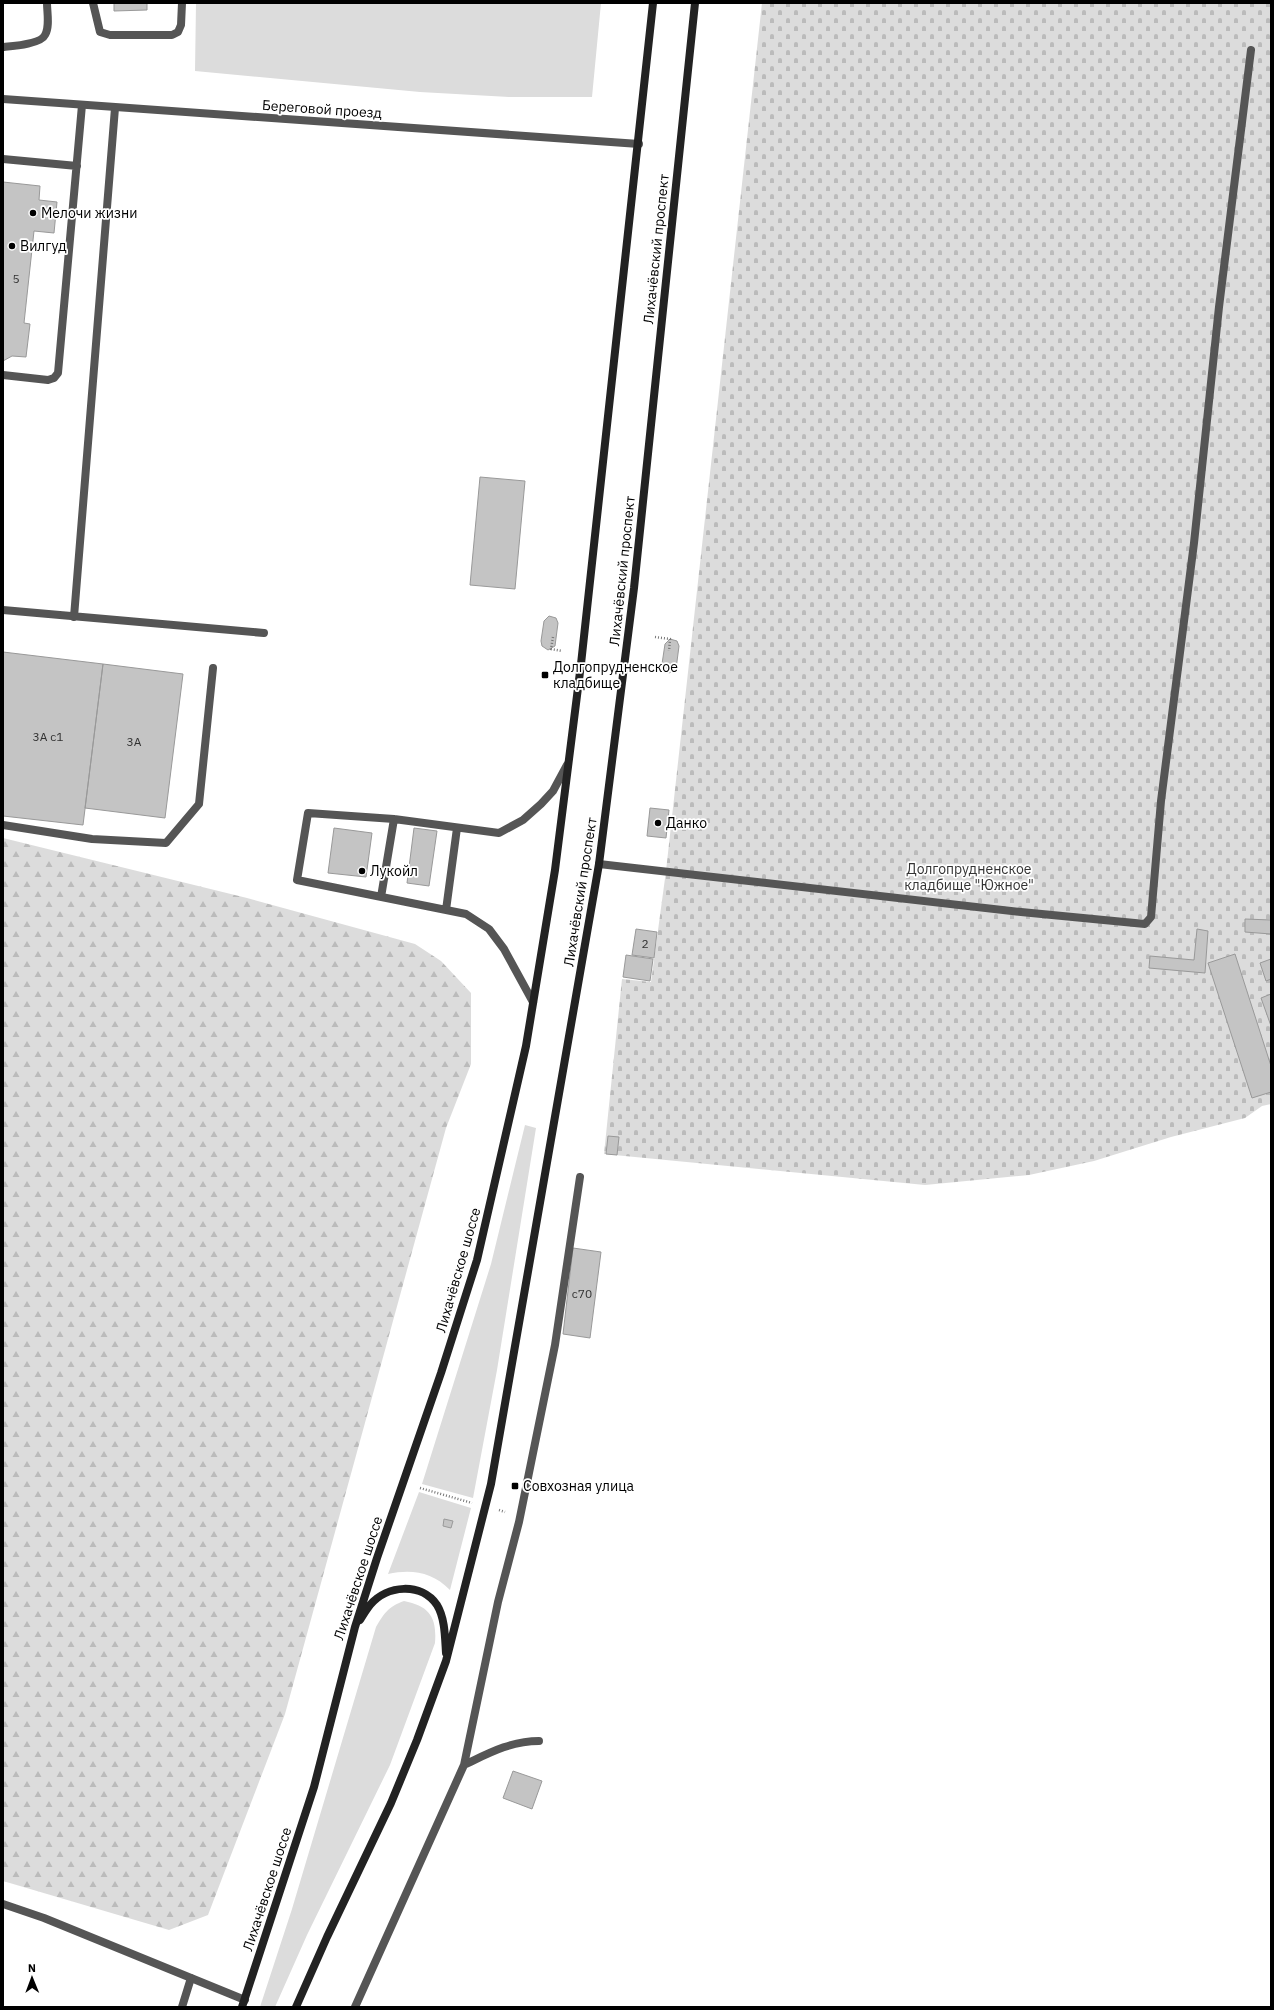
<svg xmlns="http://www.w3.org/2000/svg" width="1274" height="2010" font-family="'IBM Plex Sans',sans-serif">
	<style>
		.grass { fill: #dcdcdc }
		.forest { fill: url(#forest-firs) }
		.cemetery { fill: url(#cemetery-stones) }
		.building { fill: #c4c4c4; stroke: #999 }
		.lines { fill: none; stroke-linecap: round; stroke-linejoin: round }
		.path { stroke: #777; stroke-width: 2.5; stroke-dasharray: 1 2; stroke-linecap: butt }
		.lane { stroke: #555; stroke-width: 8 }
		.street { stroke: #555; stroke-width: 8 }
		.secondary { stroke: #222; stroke-width: 8 }
		.poi-dot { fill: #000; stroke: #fff; stroke-width: 1.5 }
		.labels { text-anchor: middle; dominant-baseline: central; stroke-width: 3.5; stroke-linejoin: round; paint-order: stroke }
		.number-label { font-size: 12px; fill: #313131 }
		.street-label { font-size: 14px; fill: #000; stroke: #fff }
		.poi-label { font-size: 14px; fill: #000; stroke: #fff; text-anchor: start }
		.park-label { font-size: 14px; fill: #333; stroke: #fff }
	</style>
	<defs>
		<pattern id="forest-firs" width="22" height="20" patternUnits="userSpaceOnUse"><rect width="22" height="20" fill="#dcdcdc"/><path d="M5 1l3.5 6h-7zM16 11l3.5 6h-7z" fill="#bbb"/></pattern>
		<pattern id="cemetery-stones" width="16" height="16" patternUnits="userSpaceOnUse"><rect width="16" height="16" fill="#dcdcdc"/><path d="M2 7V4a2 2 0 0 1 4 0v3zM10 15v-3a2 2 0 0 1 4 0v3z" fill="#bbb"/></pattern>
	</defs>
	<rect width="100%" height="100%" fill="#fff"/>
	<path class="grass" d="M196,3H601L592,97H509L420,92L195,71Z
		M525,1125L536,1128L497,1370L473,1498L422,1484L491,1264Z
		M419,1492L471,1508L450,1590C432,1572 412,1569 388,1574Z
		M404,1601C430,1606 437,1618 435,1643L390,1765L307,1935L275,2007H260L292,1909L376,1627C385,1612 388,1607 404,1601Z"/>
	<path class="forest" d="M3,838L247,898L415,944L441,961L471,993V1064L446,1128L285,1714L208,1915L169,1930L3,1881Z"/>
	<path class="cemetery" d="M762,3H1271V1104L1262,1106L1245,1118L1171,1137L1094,1161L1029,1175L925,1185L604,1154L622,979L651,982L666,871Z"/>
	<path class="building" d="M114,3H147V10L114,11Z
		M3,182L40,186L39,200L57,202L54,233L34,231L24,323L30,324L26,357L12,356L3,361Z
		M480,477L525,481L515,589L470,585Z
		M549,616L556,618L558,623L555,646L548,650L542,646L541,641L544,621Z
		M670,639L677,641L679,646L676,669L669,673L664,669L662,664L665,644Z
		M3,652L103,664L83,825L3,816Z
		M103,664L183,674L165,818L85,808Z
		M650,808L669,810L666,838L647,836Z
		M334,828L372,833L366,877L328,873Z
		M414,828L437,831L429,886L407,883Z
		M1245,919L1271,920V934L1245,932Z
		M636,929L657,932L654,958L632,955Z
		M1197,929L1208,931L1205,973L1149,968L1150,956L1194,960Z
		M1235,954L1271,1066V1092L1252,1098L1208,963Z
		M626,955L653,959L650,981L623,977Z
		M1271,959V979L1266,981L1260,963Z
		M1271,994V1026L1261,998Z
		M608,1136L619,1137L617,1155L606,1154Z
		M573,1248L601,1252L590,1338L563,1334Z
		M444,1519L453,1521L451,1528L443,1526Z
		M513,1771L542,1781L532,1809L503,1798Z"/>
	<g class="lines">
		<path class="path" d="M553,637L551,649L562,651
			M655,637L670,639L669,651
			M420,1488L472,1503
			M499,1510L505,1512"/>
		<path class="lane" d="M93,3L100,32L110,35H172L178,32L181,25L182,3
			M3,47C13,46 41,44 45,35C50,27 47,12 47,3
			M3,159L77,166
			M3,375L48,380L54,378L58,373L82,105
			M3,610L264,633
			M74,617L115,108
			M3,825L92,839L166,843L199,804L213,668
			M599,864L1021,912L1145,924L1151,917L1161,801L1194,543L1219,307L1251,50
			M381,897L394,819
			M446,910L457,828
			M533,1002L504,949L489,929L466,914L297,880L308,813L394,819L499,833L523,820L541,804L553,791L567,765
			M464,1765L498,1602L519,1522L555,1345L580,1177
			M182,2007L191,1978
			M355,2007L464,1765C489,1753 511,1741 539,1741"/>
		<path class="street" d="M3,99L639,144
			M3,1904L44,1918L245,2000"/>
		<path class="secondary" d="M360,1620C363,1615 366,1610 370,1605C387,1585 421,1582 437,1605C445,1618 445,1637 446,1653
			M242,2007L314,1787L355,1627L377,1558L441,1373L477,1260L526,1046L555,870L581,664L653,3
			M296,2007L327,1937L391,1803L417,1740L446,1661L491,1484L599,864L634,588L695,3"/>
	</g>
	<g class="poi-dot">
		<circle cx="33" cy="213" r="4"/>
		<circle cx="12" cy="246" r="4"/>
		<rect x="541" y="671" width="8" height="8" rx="2"/>
		<circle cx="658" cy="823" r="4"/>
		<circle cx="362" cy="871" r="4"/>
		<rect x="511" y="1482" width="8" height="8" rx="2"/>
	</g>
	<g class="labels">
		<g class="number-label">
			<text x="16" y="278">5</text>
			<text x="48" y="736">3А с1</text>
			<text x="134" y="741">3А</text>
			<text x="645" y="943">2</text>
			<text x="582" y="1293">с70</text>
		</g>
		<g class="street-label">
			<text transform="translate(322 109) rotate(4)">Береговой проезд</text>
			<text transform="translate(656 249) rotate(-84)">Лихачёвский проспект</text>
			<text transform="translate(622 571) rotate(-84)">Лихачёвский проспект</text>
			<text transform="translate(580 892) rotate(-81)">Лихачёвский проспект</text>
			<text transform="translate(458 1270) rotate(-74)">Лихачёвское шоссе</text>
			<text transform="translate(358 1578) rotate(-72)">Лихачёвское шоссе</text>
			<text transform="translate(267 1889) rotate(-72)">Лихачёвское шоссе</text>
		</g>
		<g class="poi-label">
			<text x="41" y="213">Мелочи жизни</text>
			<text x="20" y="246">Вилгуд</text>
			<text x="553" y="667">Долгопрудненское<tspan x="553" dy="16">кладбище</tspan></text>
			<text x="666" y="823">Данко</text>
			<text x="370" y="871">Лукойл</text>
			<text x="523" y="1486">Совхозная улица</text>
		</g>
		<g class="park-label">
			<text x="969" y="869">Долгопрудненское<tspan x="969" dy="16">кладбище "Южное"</tspan></text>
		</g>
	</g>
	<rect width="1274" height="2010" fill="none" stroke="#000000" stroke-width="8"/>
	<g transform="translate(32 1978) rotate(359)" stroke="#ffffff" stroke-width="3" paint-order="stroke">
	<path d="M0-3L7 15L0 10L-7 15Z" fill="#000000"/>
	<text y="-6" font-size="11" font-weight="bold" text-anchor="middle" fill="#000000">N</text>
	</g>
</svg>
